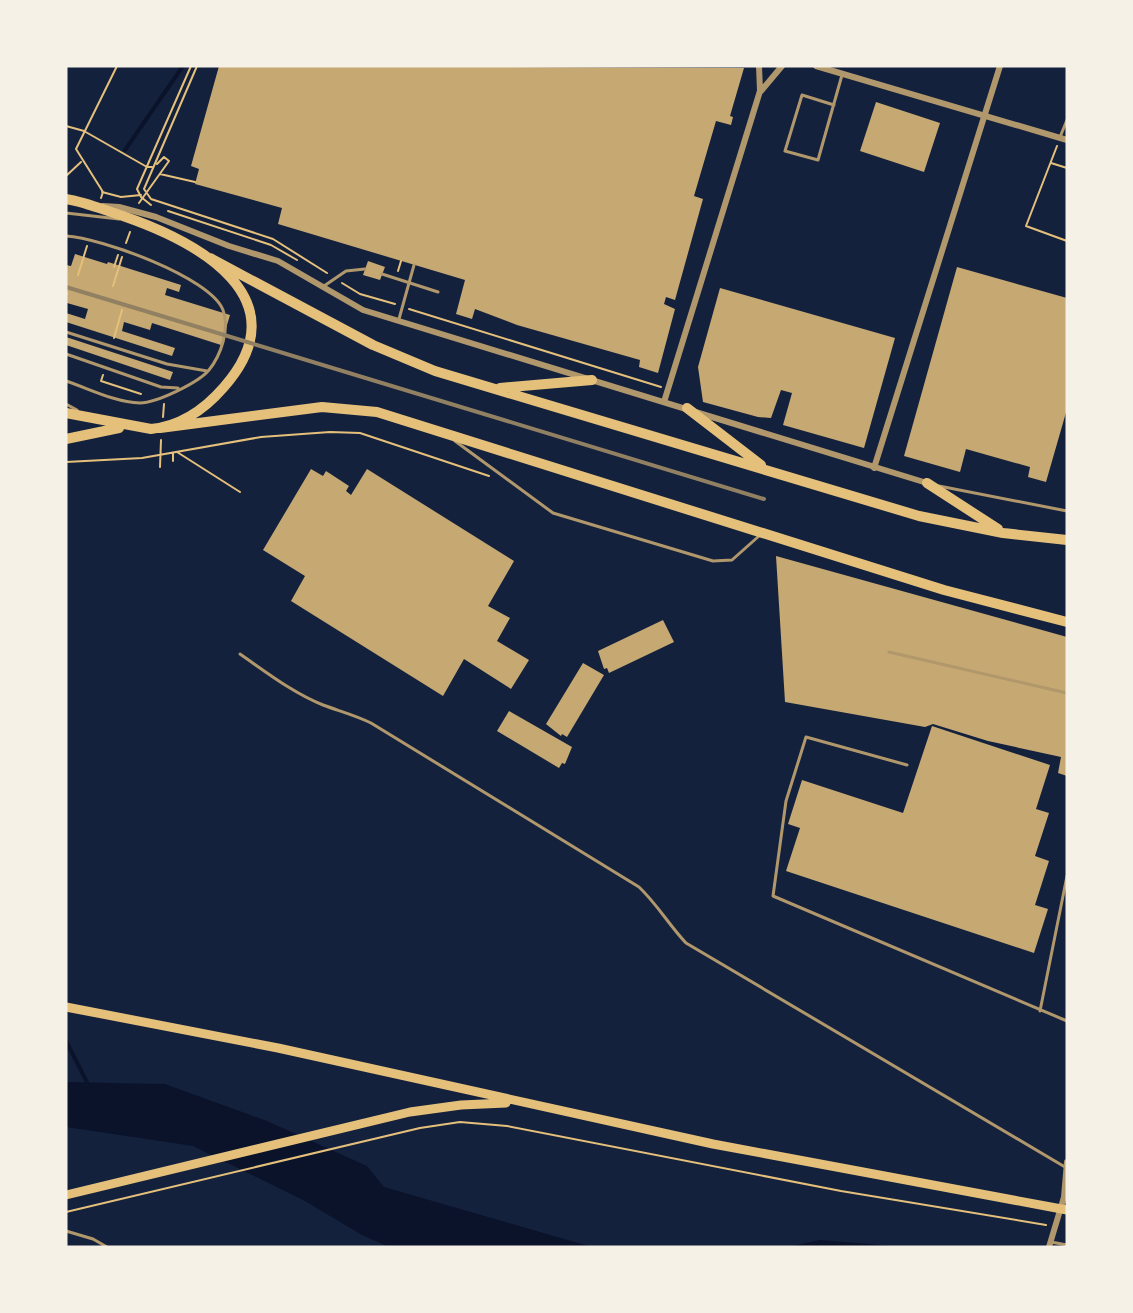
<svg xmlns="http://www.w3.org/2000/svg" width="1133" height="1313" font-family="'Nunito Sans',sans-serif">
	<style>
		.water { fill: #0b132b }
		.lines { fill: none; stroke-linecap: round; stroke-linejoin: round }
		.stream { stroke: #0b132b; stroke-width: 4 }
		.building { fill: #c6a872 }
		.path { stroke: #e5c07b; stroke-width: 2 }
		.service { stroke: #b1986c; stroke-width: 3 }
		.minor { stroke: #b1986c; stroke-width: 6 }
		.secondary { stroke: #e5c07b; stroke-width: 9 }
		.trunk { stroke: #e5c07b; stroke-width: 10 }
		.rail { stroke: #918062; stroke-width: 4 }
	</style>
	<rect width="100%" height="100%" fill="#14213d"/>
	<path class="water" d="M66,1082L165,1084L267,1121L367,1166L384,1187L592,1247H389L362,1235L303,1200L193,1146L66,1127Z
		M820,1240L893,1246L895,1247H787Z"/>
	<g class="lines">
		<path class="stream" d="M125,150L183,66
			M66,1041L89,1086"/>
	</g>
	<path class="building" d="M219,66L744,68L730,116L733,117L731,125L716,121L694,196L703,199L675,300L666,297L664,304L675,309L658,373L639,367L640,360L517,325L475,309L472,319L456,314L465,280L278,224L282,208L195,184L199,169L191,166Z
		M876,102L940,123L924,172L860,151Z
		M75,254L107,264L108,262L181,285L179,292L167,288L165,295L230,315L221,345L152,323L150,330L124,322L122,331L175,348L172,356L66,322V313L85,319L88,309L67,303L66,265L71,266Z
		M368,261L385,267L380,280L363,275Z
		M957,267L1067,298V409L1046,482L1028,477L1030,467L966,449L960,472L904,456Z
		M720,288L895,338L864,448L783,425L792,393L781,390L771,418L758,417L703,402L698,367Z
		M66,337L173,372L170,380L66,345Z
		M311,469L323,476L326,471L349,486L346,491L351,495L367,469L514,561L488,606L510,618L497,641L529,660L511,689L464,659L443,696L291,601L305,576L263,550Z
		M776,556L1067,637V776L1058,773L1061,757L988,741L933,724L925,727L785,702Z
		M663,620L674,642L609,673L607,668L604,669L598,651Z
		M583,663L604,675L567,737L562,734L561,736L546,724Z
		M509,711L572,747L565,764L562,763L559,768L497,731Z
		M932,726L1050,765L1036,809L1049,813L1035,856L1049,861L1035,905L1048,909L1034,953L786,871L800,828L788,824L802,780L903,813Z"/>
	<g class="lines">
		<path class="path" d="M197,66L144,189L151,199L273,239L327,273
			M66,126L84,131L147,167H152
			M1057,146L1026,226L1067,241
			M1051,163L1067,168
			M160,174L195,182
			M66,176L81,162
			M102,192L121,197L141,195
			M101,198L103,192L76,149L117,66
			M139,203L169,161L164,157L157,164
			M151,205L141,197L137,189L191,66
			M168,211L271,245L297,260
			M126,243L130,232
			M114,267L118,255
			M398,271L401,261
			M78,275L87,246
			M342,283L360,294L395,304
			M113,286L122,257
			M66,296L67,293
			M409,309L661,387
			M114,338L122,310
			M103,375L101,381L141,394
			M163,417L164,404
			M177,452L240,492
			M173,461V453
			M66,462L142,458L261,437L330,432L360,433L489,476
			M160,467L161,440
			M66,1212L420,1128L460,1122L507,1126L841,1191L1046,1225"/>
		<path class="service" d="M834,105L802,95L785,151L818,160L842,75
			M1060,137L1067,120
			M66,213L119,219
			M66,236C101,238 210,277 223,310C230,329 221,355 209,370C198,383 156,403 140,403C114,402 90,389 66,381
			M382,274L438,292
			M324,286L346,271L365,269
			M399,319L414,265
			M66,332L167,364L207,371
			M66,354L161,387L178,388
			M66,404L77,410
			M455,441L553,513L713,561L732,560L759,536
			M939,486L1067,511
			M889,652L1067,693
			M240,654C266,672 293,693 323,705C339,711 355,715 371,723L639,887C657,904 669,925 686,943L1065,1167
			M907,765L806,737L786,801L773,896L1067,1021
			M1040,1011L1067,876
			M66,1231L93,1239L107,1247
			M1051,1242L1067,1245"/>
		<path class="minor" d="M816,66L1067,140
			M761,91L782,66
			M103,206L119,207L156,217L229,246L278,261L363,310L927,483
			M664,402L760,91L759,66
			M874,468L1000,66
			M1049,1247L1064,1197L1067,1162"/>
		<path class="secondary" d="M66,1007L278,1048L713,1144L1067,1210
			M66,1195L410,1112L461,1105L506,1103"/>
		<path class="trunk" d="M66,199C85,202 104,210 123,216C198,242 302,298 224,387C205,409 181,426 151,429L66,413
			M210,258L373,345L435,371L919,516L1003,533L1067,540
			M500,388L592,380
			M687,408L761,465
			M160,428L322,407L377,412L944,590L1067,622
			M66,439L119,428
			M927,483L998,529"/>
		<path class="rail" d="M66,287L764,499"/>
	</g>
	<rect width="1133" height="1313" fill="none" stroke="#f6f1e7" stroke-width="135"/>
</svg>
